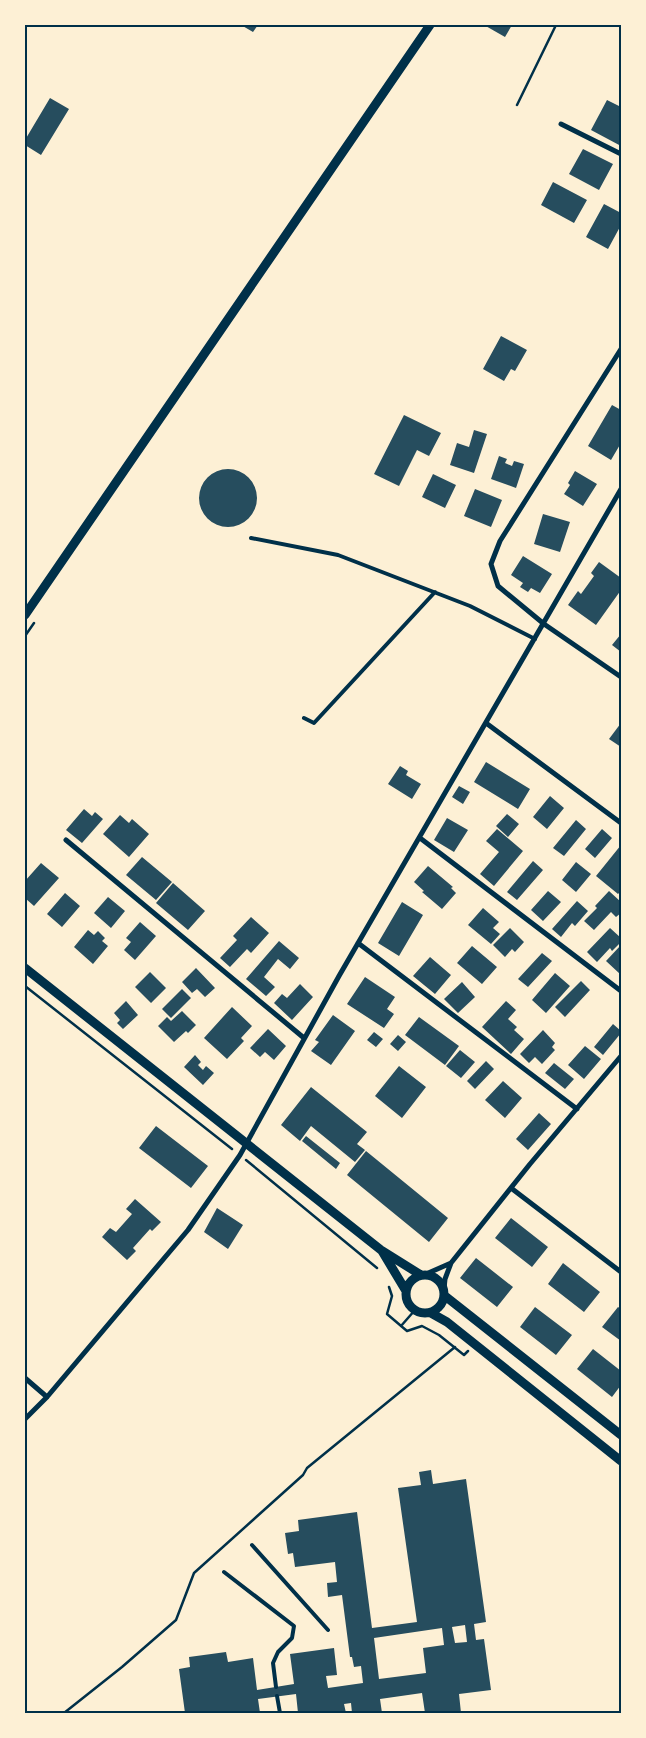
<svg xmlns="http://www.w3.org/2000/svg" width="646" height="1738" font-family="Cabin,sans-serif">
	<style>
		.building { fill: #264d5e; fill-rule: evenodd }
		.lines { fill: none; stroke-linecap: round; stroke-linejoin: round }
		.path { stroke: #003049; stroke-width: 2.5 }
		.service { stroke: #003049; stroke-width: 4 }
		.minor { stroke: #003049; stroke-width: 5 }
		.tertiary { stroke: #003049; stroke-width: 9 }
		.neatline { fill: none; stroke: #003049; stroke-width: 2 }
	</style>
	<rect width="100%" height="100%" fill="#fdf0d5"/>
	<path class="building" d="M241,25H258L253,32Z
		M484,25H512L505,37Z
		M50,98L69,109L41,155L25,145V140Z
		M607,100L621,107V146L591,130Z
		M583,149L613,164L599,190L569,174Z
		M553,182L587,200L574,223L541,205Z
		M604,204L621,213V225L608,249L586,237Z
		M501,336L527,350L515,371L511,369L504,381L483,369Z
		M612,405L621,410V443L611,460L588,446Z
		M404,415L441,433L429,456L417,450L399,486L374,474Z
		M474,430L487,434L474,473L450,465L457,443L469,447Z
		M499,456L507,459L505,463L512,466L514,461L524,464L516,488L491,479Z
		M199 498a29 29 0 1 1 58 0a29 29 0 1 1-58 0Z
		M575,471L597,484L583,506L564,494L570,485L568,483Z
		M433,474L456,485L445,508L422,497Z
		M475,489L502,500L491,527L464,516Z
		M543,514L570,522L560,552L534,544Z
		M523,556L552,574L540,593L531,588L528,592L520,587L523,583L511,575Z
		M599,562L621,578V590L596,625L568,605L578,591L581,594L594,576L591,573Z
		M621,634V652L612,645Z
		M621,723V747L609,739Z
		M486,762L530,789L518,809L474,782Z
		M400,766L408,771L406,775L421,784L412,799L388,784Z
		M459,786L470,792L463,804L452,797Z
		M550,796L564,808L547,829L533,817Z
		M84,809L92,816L95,812L103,819L82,843L66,830Z
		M507,814L519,824L508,837L496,826Z
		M120,815L129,823L132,819L149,834L129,857L103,834Z
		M447,818L468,830L454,852L434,840Z
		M576,820L586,829L564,856L553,848Z
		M497,829L523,851L494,886L480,874L499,852L486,841Z
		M602,829L612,838L595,858L585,849Z
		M621,845V891L618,894L596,876Z
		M142,857L172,882L156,900L126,875Z
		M533,861L543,870L517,900L507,892Z
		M576,862L591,874L576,892L562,880Z
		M41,863L59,878L34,906L25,898V881Z
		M428,866L453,887L451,888L456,893L442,909L422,892L424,891L414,882Z
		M173,883L205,911L188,930L156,903Z
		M548,891L561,902L543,921L531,910Z
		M609,891L621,902V913L616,917L611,912L594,930L584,921L597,908L595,906Z
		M65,893L80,906L62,927L47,914Z
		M108,897L125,911L111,928L94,913Z
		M577,901L588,911L575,926L572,923L561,937L552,929Z
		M402,902L423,915L399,956L378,943Z
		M483,908L499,922L493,928L500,934L491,944L468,925Z
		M251,917L269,933L251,953L247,949L230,967L220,958L237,940L233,936Z
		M140,922L156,936L135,960L124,950L131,942L126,938Z
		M510,928L524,942L515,952L512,949L505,957L493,945Z
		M610,928L621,938V942L612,951L610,948L597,962L587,952Z
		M88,930L94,935L98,931L105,938L102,941L108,946L93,964L74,947Z
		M279,941L299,958L290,969L278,959L264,977L275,987L266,996L246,979Z
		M621,945V972L620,974L606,961Z
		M472,946L497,967L482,984L457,963Z
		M542,953L552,961L528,987L518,979Z
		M430,957L451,975L435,994L413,976Z
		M196,968L215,988L205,997L197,989L192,993L182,982Z
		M150,972L166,988L151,1003L135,987Z
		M555,973L570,986L546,1013L532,1000Z
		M365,977L395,997L387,1009L394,1014L384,1028L347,1004Z
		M581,981L590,990L565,1017L555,1007Z
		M462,982L475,997L458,1013L444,999Z
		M300,984L313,997L292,1020L274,1003L282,994L287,998Z
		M182,989L191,998L171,1018L162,1009Z
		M126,1001L138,1015L123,1029L117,1023L120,1020L114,1013Z
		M506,1001L516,1010L508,1019L517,1027L514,1030L524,1039L511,1054L482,1027Z
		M232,1007L252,1026L241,1038L244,1041L227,1059L204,1038Z
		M182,1011L196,1025L188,1033L186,1031L174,1042L158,1026L167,1017L171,1021Z
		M333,1015L355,1031L331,1065L311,1051L319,1042L315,1040Z
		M419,1017L459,1046L445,1065L405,1035Z
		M613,1024L621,1031V1033L603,1055L594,1047Z
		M268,1029L286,1046L274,1060L265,1052L260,1057L250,1048Z
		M543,1030L555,1043L552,1047L555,1050L542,1064L535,1057L529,1063L520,1054Z
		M374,1032L383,1039L376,1047L367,1040Z
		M398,1035L406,1042L398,1051L390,1044Z
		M585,1046L601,1059L584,1079L568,1065Z
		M460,1050L475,1062L461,1078L446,1066Z
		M195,1055L201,1062L198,1065L203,1070L206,1066L214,1073L203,1085L184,1067Z
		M486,1061L494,1069L475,1089L467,1081Z
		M554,1063L574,1079L565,1089L545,1073Z
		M399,1066L426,1087L402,1118L375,1096Z
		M503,1081L522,1098L505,1118L485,1100Z
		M311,1087L367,1132L357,1144L365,1150L355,1162L311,1126L300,1141L281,1125Z
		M539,1113L551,1124L528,1150L516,1139Z
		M156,1126L208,1166L191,1188L139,1148Z
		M306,1136L340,1163L336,1169L302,1141Z
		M366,1151L448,1218L429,1242L347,1175Z
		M135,1199L161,1222L152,1231L150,1229L133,1248L136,1251L127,1260L102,1237L110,1228L116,1232L132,1214L126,1209Z
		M217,1208L243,1225L228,1249L204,1232Z
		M511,1218L548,1247L532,1267L495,1238Z
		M476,1258L513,1287L497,1307L460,1278Z
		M563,1263L600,1292L584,1312L548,1284Z
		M535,1307L572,1335L556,1355L520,1327Z
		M618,1307L621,1309V1341L602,1327Z
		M593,1349L621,1371V1385L612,1397L577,1369Z
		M431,1470L433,1484L466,1479L486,1622L474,1624L476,1640L484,1639L491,1690L459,1694L461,1713H425L422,1693L380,1699L382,1713H352L351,1703L344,1704L346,1713H298L296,1694L258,1699L260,1713H185L179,1669L190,1667L189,1657L226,1652L228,1662L253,1658L257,1690L294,1684L290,1654L334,1648L337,1675L326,1676L328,1688L363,1683L361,1666L354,1667L352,1657H350L342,1595L328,1597L327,1583L337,1582L335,1562L295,1567L293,1553L288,1554L285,1533L299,1531L298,1520L357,1512L372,1628L417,1622L398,1488L421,1485L419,1472ZM465,1625L467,1642L455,1643L452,1627ZM442,1628L444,1645L423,1648L426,1673L379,1679L374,1638Z"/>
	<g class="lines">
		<path class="path" d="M517,105L556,25
			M25,636L34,623
			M25,986L232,1149
			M246,1160L377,1268
			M389,1287L392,1296L387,1314L407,1331L422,1326L439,1335L464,1355L468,1351
			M401,1326L415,1310
			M64,1713L122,1667L176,1620L194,1573L303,1475L307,1468L455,1347"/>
		<path class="service" d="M251,538L338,555L470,606L535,639
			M304,718L314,723L435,592
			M252,1545L328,1630
			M224,1572L294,1626L292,1638L278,1652L273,1663L276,1687
			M277,1696L280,1713"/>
		<path class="minor" d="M561,124L621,154
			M621,349L500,541L491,564L498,586L544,624L621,677
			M486,723L621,823
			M420,838L621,991
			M66,840L304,1038
			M358,943L577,1109
			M511,1188L621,1272
			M426,1274L451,1263
			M444,1289L445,1279L451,1263L530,1164L621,1056
			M25,1378L47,1397
			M25,1419L47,1397L188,1230L240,1155L339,976L621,489"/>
		<path class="tertiary" d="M25,615L430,25
			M25,968L381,1250L421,1275
			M382,1251L406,1291
			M406 1294a19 19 0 1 1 38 0a19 19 0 1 1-38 0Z
			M445,1296L621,1435
			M431,1313L447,1322L621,1461"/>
	</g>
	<rect width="646" height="1738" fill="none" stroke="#fdf0d5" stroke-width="52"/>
	<rect x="26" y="26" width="594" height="1686" class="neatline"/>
</svg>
